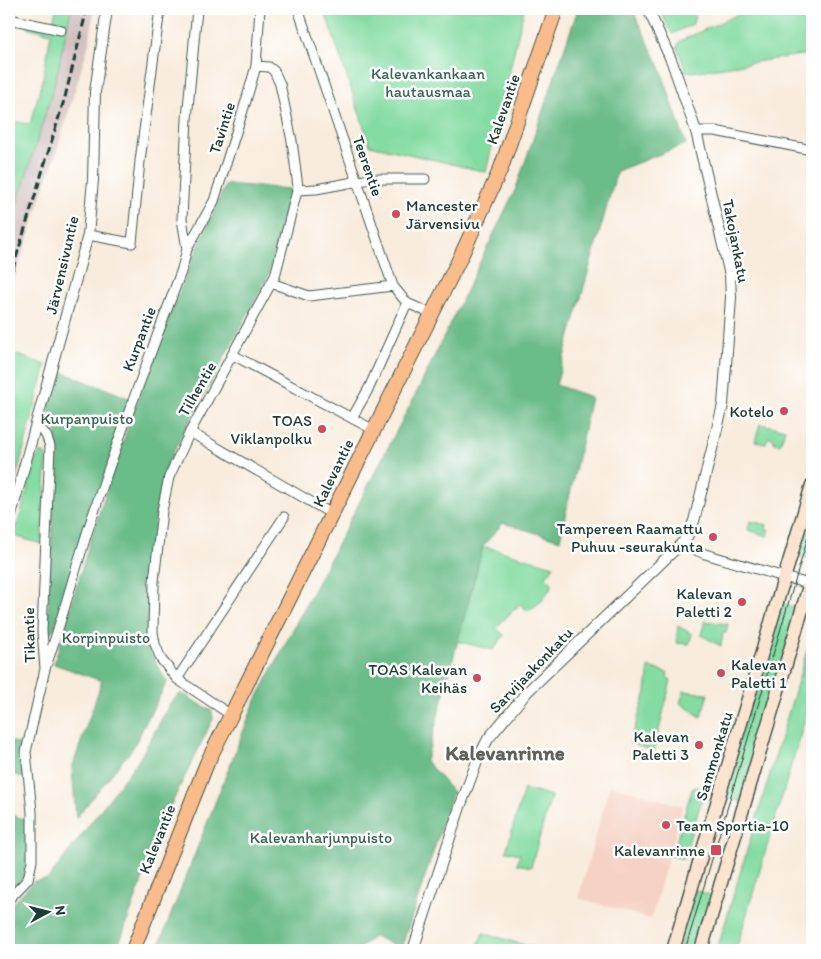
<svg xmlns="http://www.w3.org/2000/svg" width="821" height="959" font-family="Itim,sans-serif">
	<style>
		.built { fill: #f6d2c4 }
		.industrial { fill: #d1bfbe }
		.green { fill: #84dca2; stroke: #528c6b }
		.forest { fill: #6bbc88; stroke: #457c5e }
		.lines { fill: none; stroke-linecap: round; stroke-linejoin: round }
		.minor-casing { stroke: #40574d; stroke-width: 11 }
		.tertiary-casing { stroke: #40574d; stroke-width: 12 }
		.secondary-casing { stroke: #40574d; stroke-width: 15 }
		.primary-casing { stroke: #40574d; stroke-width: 16 }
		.minor { stroke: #fff; stroke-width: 9 }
		.tertiary { stroke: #fff; stroke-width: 10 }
		.secondary { stroke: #fde4d1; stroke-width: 12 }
		.primary { stroke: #fabc8b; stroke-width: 14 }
		.tram { stroke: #1f3d34; stroke-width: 1 }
		.rail { stroke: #1f3d34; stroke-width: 3; stroke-dasharray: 8 4; stroke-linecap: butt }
		.poi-dot { fill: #d1495b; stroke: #fff; stroke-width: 2 }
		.labels { text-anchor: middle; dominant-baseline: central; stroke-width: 5; stroke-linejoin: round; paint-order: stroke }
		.park-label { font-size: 16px; fill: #386550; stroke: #fff }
		.street-label { font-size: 16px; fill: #1f3d34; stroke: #fff }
		.poi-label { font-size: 16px; fill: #1f3d34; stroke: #fff; text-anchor: end }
		.district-label { font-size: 21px; font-weight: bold; fill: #5f6254; stroke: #fff }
	</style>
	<rect width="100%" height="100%" fill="#fff"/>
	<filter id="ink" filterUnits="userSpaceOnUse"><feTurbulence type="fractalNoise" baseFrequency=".02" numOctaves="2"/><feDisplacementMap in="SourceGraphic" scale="10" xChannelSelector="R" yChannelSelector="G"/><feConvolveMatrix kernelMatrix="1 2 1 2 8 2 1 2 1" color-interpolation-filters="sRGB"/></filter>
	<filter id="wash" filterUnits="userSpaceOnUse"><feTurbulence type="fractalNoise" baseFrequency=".0096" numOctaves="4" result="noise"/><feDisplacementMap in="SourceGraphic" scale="20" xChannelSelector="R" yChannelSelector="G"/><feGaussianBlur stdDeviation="1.12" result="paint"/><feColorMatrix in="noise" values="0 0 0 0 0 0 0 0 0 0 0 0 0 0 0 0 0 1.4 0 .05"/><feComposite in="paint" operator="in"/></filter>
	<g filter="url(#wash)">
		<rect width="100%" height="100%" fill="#f8ecdc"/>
		<path class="built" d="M610,785L683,806L651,919L578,898Z"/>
		<path class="industrial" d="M71,9H94L90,40L55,156L9,295V235L55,83Z"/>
		<path class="green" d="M56,9H71L55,83L9,231V121L30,124L43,79L51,33L28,28L29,19L53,23Z
			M324,9H524L486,172L370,145Z
			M659,9H696L693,24L672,34Z
			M749,9L812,21V57L801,55L692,72L686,71L677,47L680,41Z
			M9,352L46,365L9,504Z
			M760,424L785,429L780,445L774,443V439L769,437L765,444L755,441Z
			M40,453H44L47,458L41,544L11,535L19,520L36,459Z
			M812,505V561L797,556Z
			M750,521L767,525L766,529L770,530L768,536L748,530Z
			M483,546L554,566L546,577L553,584L542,601L528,611L520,604L496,628L504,635L493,650L457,641Z
			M781,603L798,608L742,802L722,796Z
			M705,621L728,624L726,633H723L721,646L701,635Z
			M678,626L692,634L689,644L676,643Z
			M812,634V696L736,950H717Z
			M649,667L668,673L667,677L671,680L654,751L630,743L646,692Z
			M684,691L708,694L701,717L680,703Z
			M696,787L702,789L704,793L683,859L672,856L692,789Z
			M524,789L551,796L531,867L517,864L520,854L506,851Z
			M695,890L713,896L697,950H678Z
			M483,933L542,950H476Z"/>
		<path class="forest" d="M578,9H632L660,67L686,144L617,171L556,385L591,397L560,540L503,523L483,546L426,761L453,792L401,949L374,936L358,950H157L254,704L418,390L516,188Z
			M226,184L291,189L268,276L168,462L157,503L149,575L147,647L167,682L132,749L76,818L72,768L102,681L54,664C70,611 84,558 101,507C137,397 178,289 226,184Z
			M57,370L129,398L55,628L49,634L47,631L57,432C44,409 50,393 57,370Z
			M181,693L212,711L213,719L166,815L117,950H9V907L34,881L48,879L140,758L171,702Z
			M9,740L21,745L24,778L9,772Z
			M9,814L27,820C28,837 34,865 23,879C20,884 13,888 9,893Z"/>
	</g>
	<g filter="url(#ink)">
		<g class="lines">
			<defs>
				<path id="minor" d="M298,9L393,286L407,303L432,314
					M9,19L61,30
					M696,131H715L812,150
					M297,190L316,189L370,179H425
					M88,235L132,243L140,161L160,9
					M187,249L214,201L246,101L256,66L260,9
					M271,283L309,296L393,286
					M233,355L374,430
					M352,418L369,388L407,303
					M190,432L332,514
					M682,544L705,554L812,585
					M45,669C64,615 77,560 96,506C122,426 153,348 182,269L187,249L182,219L183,197L187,119L197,9
					M177,679L284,517
					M231,715L177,679L161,659L155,644L153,632L154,581L162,511L169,477L190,432L275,276L298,187L292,141L280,84L274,71L269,67L256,66
					M9,899L28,879L32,861V812L26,752L45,669L42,631L50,446L46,435L37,424"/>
				<path id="tertiary" d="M9,522L88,235L93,180L95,92L107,9
					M413,950L460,807L478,759L488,739L527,692L686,539L694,521L723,405L731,298L730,275L696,131L672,62L648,9"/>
				<path id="secondary" d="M673,950L812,485
					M701,950L812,576"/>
				<path id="primary" d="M133,950L207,763L461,256L501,168L556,9"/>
			</defs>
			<use href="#minor" class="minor-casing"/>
			<use href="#tertiary" class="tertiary-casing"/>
			<use href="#secondary" class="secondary-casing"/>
			<use href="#primary" class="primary-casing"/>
			<use href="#minor" class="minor"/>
			<use href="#tertiary" class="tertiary"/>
			<use href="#secondary" class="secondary"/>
			<use href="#primary" class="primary"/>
			<path class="tram" d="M685,950L812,524"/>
			<path class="rail" d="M9,281L65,97L87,9"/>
		</g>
	</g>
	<g class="poi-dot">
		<circle cx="396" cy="214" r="5"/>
		<circle cx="784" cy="411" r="5"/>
		<circle cx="322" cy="429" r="5"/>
		<circle cx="713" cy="537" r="5"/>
		<circle cx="742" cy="602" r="5"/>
		<circle cx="721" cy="673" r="5"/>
		<circle cx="477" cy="678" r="5"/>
		<circle cx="699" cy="745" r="5"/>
		<circle cx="666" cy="825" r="5"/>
		<rect x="710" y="844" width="12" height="12" rx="2.5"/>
	</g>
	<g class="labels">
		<g class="park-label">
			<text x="428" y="73">Kalevankankaan<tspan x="428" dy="18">hautausmaa</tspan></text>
			<text x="87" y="418">Kurpanpuisto</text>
			<text x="106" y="637">Korpinpuisto</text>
			<text x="321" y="837">Kalevanharjunpuisto</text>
		</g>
		<g class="street-label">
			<text transform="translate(503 109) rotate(-71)">Kalevantie</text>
			<text transform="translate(222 128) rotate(-72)">Tavintie</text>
			<text transform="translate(368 166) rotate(71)">Teerentie</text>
			<text transform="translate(736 241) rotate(79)">Takojankatu</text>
			<text transform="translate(62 265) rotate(-77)">Järvensivuntie</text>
			<text transform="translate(139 339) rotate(-69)">Kurpantie</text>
			<text transform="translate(197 389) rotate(-60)">Tilhentie</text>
			<text transform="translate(333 473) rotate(-64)">Kalevantie</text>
			<text transform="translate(29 635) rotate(-91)">Tikantie</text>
			<text transform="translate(531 670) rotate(-46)">Sarvijaakonkatu</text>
			<text transform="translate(714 756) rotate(-73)">Sammonkatu</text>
			<text transform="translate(157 839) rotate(-68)">Kalevantie</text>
		</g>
		<g class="poi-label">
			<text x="406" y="205" text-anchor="start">Mancester<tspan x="406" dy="18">Järvensivu</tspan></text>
			<text x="774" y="411">Kotelo</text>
			<text x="312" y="420">TOAS<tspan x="312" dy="18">Viklanpolku</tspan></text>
			<text x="703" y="528">Tampereen Raamattu<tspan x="703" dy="18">Puhuu -seurakunta</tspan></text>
			<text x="732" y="593">Kalevan<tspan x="732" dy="18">Paletti 2</tspan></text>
			<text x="731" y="664" text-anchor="start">Kalevan<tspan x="731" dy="18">Paletti 1</tspan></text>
			<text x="467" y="669">TOAS Kalevan<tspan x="467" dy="18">Keihäs</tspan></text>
			<text x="689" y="736">Kalevan<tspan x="689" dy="18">Paletti 3</tspan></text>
			<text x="676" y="825" text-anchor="start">Team Sportia-10</text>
			<text x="705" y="850">Kalevanrinne</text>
		</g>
		<g class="district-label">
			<text x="505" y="752">Kalevanrinne</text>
		</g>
	</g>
	<rect width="821" height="959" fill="none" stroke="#fff" stroke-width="30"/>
	<g transform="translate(48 912) rotate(83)" stroke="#ffffff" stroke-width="4" paint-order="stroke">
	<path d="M0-4L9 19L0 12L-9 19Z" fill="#1f3d34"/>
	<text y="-8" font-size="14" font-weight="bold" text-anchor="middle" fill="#1f3d34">N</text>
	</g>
</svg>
